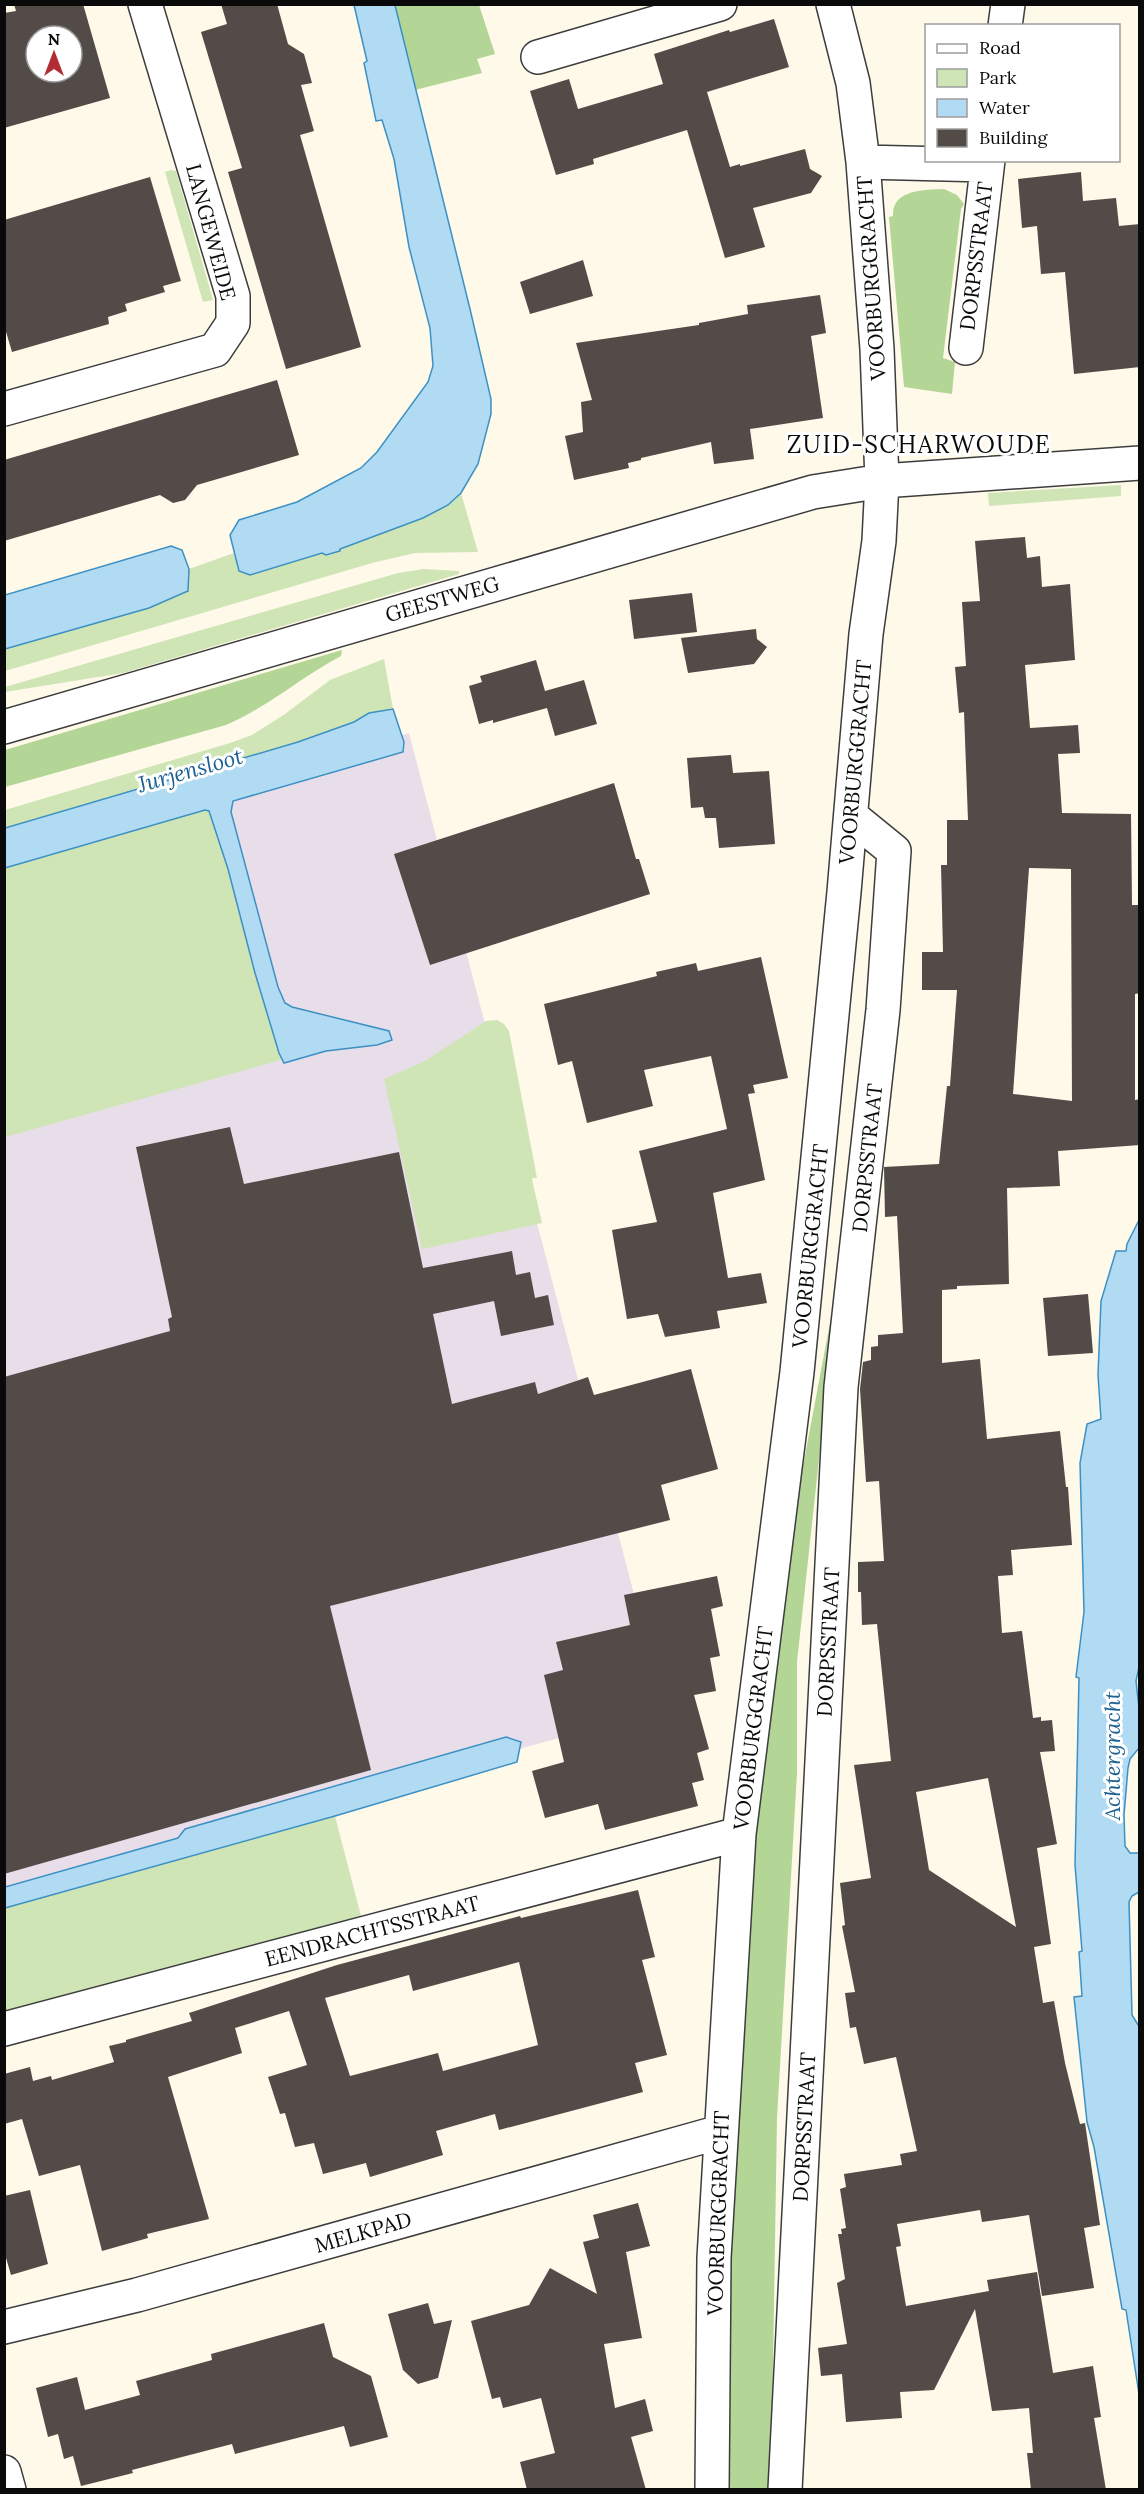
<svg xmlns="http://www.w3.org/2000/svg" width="1144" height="2494" font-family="Lora,serif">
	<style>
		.industrial { fill: #e8dee9 }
		.green { fill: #cfe5b6 }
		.forest { fill: #b3d596 }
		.water { fill: #b1dbf2; stroke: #3c90c4; stroke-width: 1.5 }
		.building { fill: #524b47; fill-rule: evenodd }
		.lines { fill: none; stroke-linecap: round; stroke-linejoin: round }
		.minor-casing { stroke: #3d3d3d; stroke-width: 36 }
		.minor { stroke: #fff; stroke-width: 33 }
		.labels { text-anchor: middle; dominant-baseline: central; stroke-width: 6; stroke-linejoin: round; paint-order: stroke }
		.street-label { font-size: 21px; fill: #0a0a0a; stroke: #fff }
		.water-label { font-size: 22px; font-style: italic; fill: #1d6193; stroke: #fff }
		.quarter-label { font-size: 24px; letter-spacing: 1.5px; fill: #0a0a0a; stroke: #fff }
	</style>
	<rect width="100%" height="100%" fill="#fef9e9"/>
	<path class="industrial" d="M409,733L664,1709L159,1848L5,1894V852Z"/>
	<path class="green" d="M171,170L176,171L213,300L203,302L165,172Z
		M1121,485V496L989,506L988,493Z
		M461,493L478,552L415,553L372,563L5,671V646L188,591L189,569L234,553L239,571L250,575L322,553L326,555L448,505Z
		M424,569L459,571V574L123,673L5,692V687L398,573Z
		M384,659L393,709L369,713L354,722L298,742L5,828V810L230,743L252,735L285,714L330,680Z
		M211,808L281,1060L5,1137V868Z
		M497,1020L504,1024L509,1031L537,1178H532L533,1184L542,1223L422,1249L384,1079L425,1061L486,1021Z
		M335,1816L361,1916L5,2016V1908Z"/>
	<path class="forest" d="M395,5H479L495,54L477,59L482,73L415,90Z
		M944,189L957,195L964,204L961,209L943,358L955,362L952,394L904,387L889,217L893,216C892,189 925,190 944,189Z
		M342,650L341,656C301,677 268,707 226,725L5,787V750Z
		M839,1275L797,1662V1773L777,2118L771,2489L726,2490L732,2203L746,1938L778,1599Z"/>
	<path class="water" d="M354,5H395L470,309L491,399V414L478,464L461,493L448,505L423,518L340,549V551L326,555L322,553L250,575L239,571L230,535L239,520L297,502L361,468L377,452L428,382L433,366L430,328L409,247L394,159L382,120L376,121L364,63L367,61Z
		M171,546L182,550L189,569L188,591L149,608L5,649V595Z
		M393,709L404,742L403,752L233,801L231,812L278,987L285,1003L292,1007L389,1031L392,1040L377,1045L326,1051L284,1063L279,1053L255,973L228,869L209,811L205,810L5,868V828L298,742L354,722L369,713Z
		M1139,1220L1140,1662L1136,1681L1139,1708V1748L1130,1759L1128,1768L1124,1815L1125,1846L1130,1853H1140L1139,1892L1132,1896L1129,1902L1132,2015L1140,2028L1139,2394L1126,2310L1122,2309L1094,2147L1087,2122L1074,1997L1082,1996L1079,1952L1082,1951L1075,1865L1079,1678L1076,1677L1084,1612L1080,1463L1087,1424L1101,1419L1098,1375L1101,1301L1116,1251H1126L1127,1244Z
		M506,1737L521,1742L517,1762L335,1816L5,1908V1887L178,1838L185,1829Z"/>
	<path class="building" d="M14,4H83L110,98L4,128V13L16,11ZM36,36H72V72H36Z
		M221,4H277L288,44L304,54L312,83L301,85L314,131L300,135L361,347L286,369L228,172L242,168L201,32L227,24Z
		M774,19L789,67L707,92L730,167L740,164V166L805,149L810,169L822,176L811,193L753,208L765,247L725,258L687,130L593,159L594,164L556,175L530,91L569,79L578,109L663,84L654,54L729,30L730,32Z
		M1081,172L1083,201L1116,198L1119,226L1140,224V367L1074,374L1065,272L1041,274L1037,226L1022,228L1018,179Z
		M150,177L181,281L163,286L165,292L125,304L127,311L108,317L109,324L12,352L4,325V220Z
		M583,260L593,296L530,314L520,282Z
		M820,295L826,333L811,336L823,418L750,429L754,459L714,464L711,442L641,458V460L628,463L629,468L574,480L565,436L583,432L581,402L592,400L576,343L699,325V323L748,314L747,305Z
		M277,380L299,455L197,485L185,500L173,503L160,495L4,541V460Z
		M1025,537L1027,558L1040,556L1042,587L1070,584L1075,660L1025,665L1030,728L1078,725L1080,753L1058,754L1062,813L1131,814L1132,905H1140V993L1135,994V1100L1140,1099V1145L1058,1151L1060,1186L1007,1188L1009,1284L957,1286V1289L942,1290V1363L980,1359L987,1439L1060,1431L1066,1487H1068L1072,1545L1011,1550L1013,1575L998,1576L1002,1633L1022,1631L1033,1718L1041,1717V1721L1052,1720L1055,1751L1040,1752L1057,1844L1037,1848L1051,1944L1034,1947L1043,2003L1054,2001L1065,2063L1080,2124L1085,2123L1100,2225L1084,2228L1094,2288L1042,2296L1029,2215L982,2222L980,2210L897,2224L901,2246L896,2247L906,2306L989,2291L987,2280L1037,2272L1053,2373L1093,2366L1101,2417L1094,2418L1106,2490H1031L1027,2453H1033L1029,2408L992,2411L975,2309L934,2390L900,2392L902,2418L846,2422L842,2374L821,2376L818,2348L847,2344L837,2283L845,2279L838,2234H842L841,2229L846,2228L840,2189L846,2187L844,2174L902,2165L900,2154L917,2151L896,2057L864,2064L856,2027L850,2028L845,1993L855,1992L842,1926L845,1925L840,1883L871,1878L854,1765L891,1761L877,1624L862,1625L861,1592H858V1562L884,1561L879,1481L866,1482L860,1389L863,1362L871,1360V1347L878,1346V1335L903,1333L897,1216L885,1217L884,1167L939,1164L947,1086H950L957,990H922V952H943L941,865H947V820H968L964,712L959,713L955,667L966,666L962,602L980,601L975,541ZM1029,868L1071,869L1072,1101L1013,1094ZM988,1778L1016,1927L929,1870L916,1792Z
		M692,593L697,632L634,639L629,600Z
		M756,629L757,639L767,647L754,664L688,673L681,638Z
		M536,660L545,691L584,680L597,724L555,736L547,708L493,723V720L479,724L469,686L482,682L480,676Z
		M731,755L733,773L769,771L775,844L719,848L716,818H705L703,807L691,808L687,758Z
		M614,783L636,859H639L650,894L430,965L394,854Z
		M761,957L788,1078L753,1085L755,1093L748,1094L765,1180L713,1193L728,1278L761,1273L767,1303L717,1311L720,1328L665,1337L658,1314L627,1319L612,1230L657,1222L639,1151L727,1129L711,1056L644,1070L653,1106L587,1123L572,1061L558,1065L544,1004L657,976L656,972L696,963L698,971Z
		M230,1127L244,1184L399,1152L423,1268L512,1251L516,1275L530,1272L535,1298L548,1295L554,1325L501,1336L494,1301L433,1314L452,1404L535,1382L538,1394L588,1377L594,1395L691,1369L718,1469L661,1485L670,1520L330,1606L371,1770L4,1874V1377L170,1331L168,1319L172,1317L136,1147Z
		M1088,1294L1093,1353L1048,1356L1043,1298Z
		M717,1576L723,1606L711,1609L720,1656L710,1658L716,1691L694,1695L709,1749L697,1753L704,1780L692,1783L698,1806L605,1830L598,1804L545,1818L532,1771L564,1762L544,1675L563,1670L556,1642L630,1625L624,1595Z
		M638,1890L655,1957L642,1960L667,2055L635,2063L643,2092L499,2130L495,2114L436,2131L443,2155L370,2177L366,2163L323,2174L314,2143L295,2147L285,2113L280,2114L268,2077L307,2065L289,2011L235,2028L242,2053L168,2077L209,2219L147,2234L148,2238L102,2251L80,2165L39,2176L22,2119L4,2124V2074L30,2067L33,2081L51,2076L52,2080L114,2062L109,2046L126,2042V2040L192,2021L189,2013L337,1965L520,1916L521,1918ZM519,1962L538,2045L443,2071L438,2053L350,2076L325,1998L409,1975L413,1991Z
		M30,2190L48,2264L11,2275L4,2251V2196Z
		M638,2203L650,2246L626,2252L642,2338L604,2344L615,2408L645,2399L653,2431L631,2437L646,2490H527L520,2462L555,2453L541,2398L503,2408L500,2397L492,2399L471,2321L529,2305L550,2268L597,2294L583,2242L599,2238L593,2215Z
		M428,2303L434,2324L452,2320L438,2378L418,2384L403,2370L388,2314Z
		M324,2323L333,2357L371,2376L388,2437L350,2447L344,2426L235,2454L232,2444L132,2470L133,2473L81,2486L73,2456L64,2459L58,2434L48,2437L36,2388L77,2377L85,2410L140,2395L136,2381L212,2360L211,2354Z"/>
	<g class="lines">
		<defs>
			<path id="minor" d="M1005,26L1008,4
				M538,57L720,4
				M863,162L987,165
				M966,348L988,160
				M4,409L215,350L233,323V296L145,4
				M4,727L813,492L882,481L1140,463
				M4,2029L739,1834
				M4,2327L137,2295L720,2132
				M4,2472L9,2490
				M712,2490L714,2258L739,1834L797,1372L844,892L866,634L879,541L882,481L877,349L863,162L853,83L833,4
				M785,2490L841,1387L883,1010L894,851L851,816"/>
		</defs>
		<use href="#minor" class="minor-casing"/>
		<use href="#minor" class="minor"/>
	</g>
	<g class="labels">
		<g class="street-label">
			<text transform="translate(211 232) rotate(75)">LANGEWEIDE</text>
			<text transform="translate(976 256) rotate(-83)">DORPSSTRAAT</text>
			<text transform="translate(871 278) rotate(-94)">VOORBURGGRACHT</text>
			<text transform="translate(442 599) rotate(-16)">GEESTWEG</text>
			<text transform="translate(855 762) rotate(-85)">VOORBURGGRACHT</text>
			<text transform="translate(867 1158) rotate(-84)">DORPSSTRAAT</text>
			<text transform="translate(810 1246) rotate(-84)">VOORBURGGRACHT</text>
			<text transform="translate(828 1642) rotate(-87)">DORPSSTRAAT</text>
			<text transform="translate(753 1728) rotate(-83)">VOORBURGGRACHT</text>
			<text transform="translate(372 1931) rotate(-15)">EENDRACHTSSTRAAT</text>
			<text transform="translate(804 2127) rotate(-87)">DORPSSTRAAT</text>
			<text transform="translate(718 2213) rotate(-88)">VOORBURGGRACHT</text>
			<text transform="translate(363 2232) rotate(-16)">MELKPAD</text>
		</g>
		<g class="water-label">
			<text transform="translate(190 770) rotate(-16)">Jurjensloot</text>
			<text transform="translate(1112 1756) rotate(-90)">Achtergracht</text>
		</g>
		<g class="quarter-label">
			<text x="919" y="444">ZUID-SCHARWOUDE</text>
		</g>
	</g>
	<rect width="1144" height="2494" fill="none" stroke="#0a0a0a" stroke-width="12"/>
	<rect x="925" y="24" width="195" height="138" fill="#ffffff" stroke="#9d9d9d" stroke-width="1.5"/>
	<rect x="937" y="44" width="30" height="9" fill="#ffffff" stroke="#9d9d9d" stroke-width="1.5"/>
	<text x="979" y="54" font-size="18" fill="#0a0a0a">Road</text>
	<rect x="937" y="69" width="30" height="18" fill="#cfe5b6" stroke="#9d9d9d" stroke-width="1.5"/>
	<text x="979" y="84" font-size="18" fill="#0a0a0a">Park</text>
	<rect x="937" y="99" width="30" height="18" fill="#b1dbf2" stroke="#9d9d9d" stroke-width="1.5"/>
	<text x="979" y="114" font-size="18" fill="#0a0a0a">Water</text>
	<rect x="937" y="129" width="30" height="18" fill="#524b47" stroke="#9d9d9d" stroke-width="1.5"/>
	<text x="979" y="144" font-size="18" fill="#0a0a0a">Building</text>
	<g transform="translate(54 54)"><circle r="28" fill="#ffffff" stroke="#9d9d9d" stroke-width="1.5"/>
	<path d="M0-4.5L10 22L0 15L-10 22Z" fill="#b12c34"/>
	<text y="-9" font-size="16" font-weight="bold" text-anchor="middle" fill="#0a0a0a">N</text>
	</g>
</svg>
